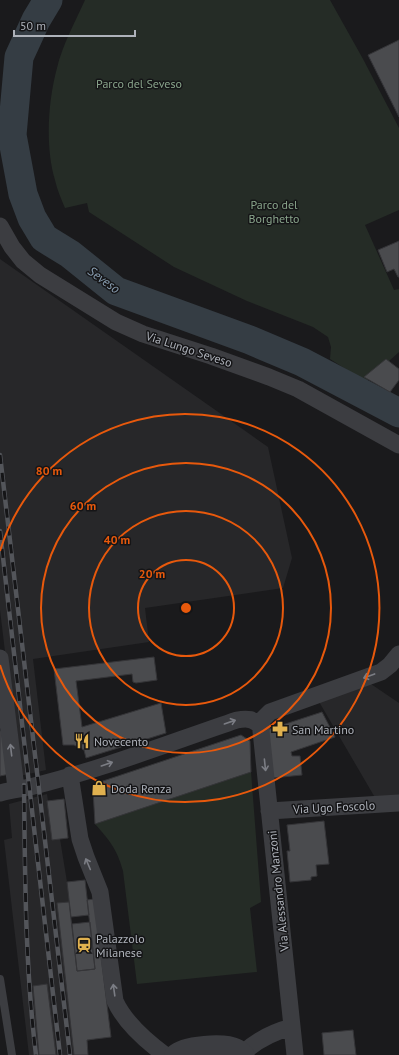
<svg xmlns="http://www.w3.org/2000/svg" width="399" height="1055" font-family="'PT Sans',sans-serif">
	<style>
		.built { fill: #272729 }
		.green { fill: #252c26 }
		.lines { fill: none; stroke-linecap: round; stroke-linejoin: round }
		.river { stroke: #353d44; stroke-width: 29 }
		.building { fill: #4a4b4e; stroke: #353538 }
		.service { stroke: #3c3d41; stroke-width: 8 }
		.minor { stroke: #3c3d41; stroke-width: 17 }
		.tertiary { stroke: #3c3d41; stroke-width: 21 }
		.rail-casing { stroke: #53555a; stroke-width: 4.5 }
		.rail { stroke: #151517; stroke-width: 3; stroke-dasharray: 9; stroke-linecap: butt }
		.oneway { stroke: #7b7d84 }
		.ring { fill: none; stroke: #e8590c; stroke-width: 2 }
		.labels { text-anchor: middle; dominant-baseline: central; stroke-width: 3; stroke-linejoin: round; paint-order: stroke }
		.park-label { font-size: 12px; fill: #88a38a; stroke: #151517 }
		.street-label { font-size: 12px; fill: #aeb2ba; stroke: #151517 }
		.poi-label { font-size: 12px; fill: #aeb2ba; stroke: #151517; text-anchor: start }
		.water-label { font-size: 13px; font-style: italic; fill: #899eb1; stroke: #151517 }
		.centre { fill: #e8590c; stroke: #151517; stroke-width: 2 }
		.ring-label { font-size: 12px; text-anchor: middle; font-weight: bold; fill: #e8590c; stroke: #151517; stroke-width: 3; stroke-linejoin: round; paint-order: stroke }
	</style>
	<rect width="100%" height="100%" fill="#1a1a1c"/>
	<path class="built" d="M0,259L268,447L292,558L283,588L145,608L149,642L33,659L46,770L20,776L0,610Z
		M368,682L399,703V799L377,801L318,700Z
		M47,794L48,801L64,799L68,838L60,839L67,882L77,971L87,970L95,1039L87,1041L88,1055H29L4,840L12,838L9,804Z"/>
	<path class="green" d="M85,0H330L363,59L399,128V210L365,225L394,290L399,289V352L366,382L330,359L331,347L328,337L313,327L247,301L174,267L89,212L87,203L65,208C61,199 57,189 55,180C45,147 48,101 57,68C62,46 76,20 85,0Z
		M251,772L261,902L250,908L257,972L137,984L123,871C117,849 110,841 95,824Z"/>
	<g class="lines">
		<path class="river" d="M48,0L36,20L19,57L12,135L23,194L32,218L44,238L70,254L116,291L250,340L302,362L399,413"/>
	</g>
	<path class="building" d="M399,40V117L368,55Z
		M399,241V277H398L394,269L387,272L378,250Z
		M386,359L399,369V380L390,392L364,377Z
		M154,657L157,680L136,683L133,682L132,674L76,681L82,727L161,703L166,733L86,758L84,750L74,745H63L54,669Z
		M322,712L335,737L291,752L292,756H300L302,775L272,778L267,730Z
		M0,731H3L10,774L0,776Z
		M241,735L250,741L251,772L95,824L93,790L97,783Z
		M64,799L68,838L52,840L47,801Z
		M324,821L329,864L316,865L317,876L311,877V880L290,882L287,851H290L287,825Z
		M85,880L89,915L71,917L67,882Z
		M94,899L111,1037L87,1040L88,1055H74L57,903L69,902L77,971L87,970L95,969L87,900Z
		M90,922L95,969L77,971L72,924Z
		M47,984L56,1055H39L33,986Z
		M353,1030L356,1055H324L322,1033Z"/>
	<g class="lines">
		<path class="service" d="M0,979L12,1055"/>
		<path class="minor" d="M0,226L12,247L23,261L40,275L116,322L143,334L211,356L269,377L298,389L399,445
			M0,658L16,788
			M70,775L80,839L86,857L100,892L115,1001C125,1023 146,1041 165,1055
			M0,793C10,790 20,789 30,787C100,770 169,743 237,720C248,718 253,719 261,726
			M269,811L399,803
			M243,1053C257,1040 273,1032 292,1027
			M295,1055L261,731L262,720L270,712L381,672L390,665L399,654"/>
		<path class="tertiary" d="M175,1055C184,1046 224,1043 236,1049C239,1050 242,1053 244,1055"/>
		<defs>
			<path id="rail" d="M0,455L70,1055
				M0,531L60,1055
				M24,785C25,875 25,966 36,1055"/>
		</defs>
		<use href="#rail" class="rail-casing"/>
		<use href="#rail" class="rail"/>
	</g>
	<defs><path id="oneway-shaft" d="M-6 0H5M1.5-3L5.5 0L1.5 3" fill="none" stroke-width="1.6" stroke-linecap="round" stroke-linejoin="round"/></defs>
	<g class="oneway">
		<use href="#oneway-shaft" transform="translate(369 676) rotate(160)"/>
		<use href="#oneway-shaft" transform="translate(230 722) rotate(-19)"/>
		<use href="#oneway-shaft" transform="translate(11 750) rotate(-97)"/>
		<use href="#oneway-shaft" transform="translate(107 764) rotate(-19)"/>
		<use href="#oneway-shaft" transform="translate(265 765) rotate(84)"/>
		<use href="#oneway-shaft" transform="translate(88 864) rotate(-113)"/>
		<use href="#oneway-shaft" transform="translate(114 990) rotate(-98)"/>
	</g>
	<g class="ring">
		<circle cx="186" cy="608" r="48"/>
		<circle cx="186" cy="608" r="97"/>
		<circle cx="186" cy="608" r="145"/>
		<path d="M0 551A194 194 0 1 1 0 665"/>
	</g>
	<defs>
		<symbol id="pharmacy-bare" viewBox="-9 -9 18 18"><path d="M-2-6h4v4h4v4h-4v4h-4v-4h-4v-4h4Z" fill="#e0b14f" stroke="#151517" stroke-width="2.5" paint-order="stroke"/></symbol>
		<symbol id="restaurant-bare" viewBox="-9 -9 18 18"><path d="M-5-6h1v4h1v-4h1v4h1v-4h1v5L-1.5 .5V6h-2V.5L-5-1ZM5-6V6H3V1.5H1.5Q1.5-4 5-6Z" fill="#e0b14f" stroke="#151517" stroke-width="2.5" paint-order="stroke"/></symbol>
		<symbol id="shop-bare" viewBox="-9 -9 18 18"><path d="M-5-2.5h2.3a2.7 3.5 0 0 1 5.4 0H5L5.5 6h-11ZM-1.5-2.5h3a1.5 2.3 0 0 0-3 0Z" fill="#e0b14f" stroke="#151517" stroke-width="2.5" paint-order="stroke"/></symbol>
		<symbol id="station-bare" viewBox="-9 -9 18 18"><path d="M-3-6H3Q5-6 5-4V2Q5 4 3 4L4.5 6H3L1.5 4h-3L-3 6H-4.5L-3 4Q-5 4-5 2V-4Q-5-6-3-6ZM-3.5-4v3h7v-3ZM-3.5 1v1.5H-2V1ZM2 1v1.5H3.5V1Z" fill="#e0b14f" stroke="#151517" stroke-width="2.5" paint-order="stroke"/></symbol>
	</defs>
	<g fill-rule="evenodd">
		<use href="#pharmacy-bare" x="269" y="718" width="22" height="22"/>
		<use href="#restaurant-bare" x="71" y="730" width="22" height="22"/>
		<use href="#shop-bare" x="88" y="777" width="22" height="22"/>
		<use href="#station-bare" x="73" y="934" width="22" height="22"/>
	</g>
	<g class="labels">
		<g class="park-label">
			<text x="139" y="83">Parco del Seveso</text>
			<text x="274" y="204">Parco del<tspan x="274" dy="14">Borghetto</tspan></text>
		</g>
		<g class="street-label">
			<text transform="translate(189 349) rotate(18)">Via Lungo Seveso</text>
			<text transform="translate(334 807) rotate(-3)">Via Ugo Foscolo</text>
			<text transform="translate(278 891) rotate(-96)">Via Alessandro Manzoni</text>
		</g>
		<g class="poi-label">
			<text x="292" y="729">San Martino</text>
			<text x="94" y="741">Novecento</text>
			<text x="111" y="788">Doda Renza</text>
			<text x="96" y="938">Palazzolo<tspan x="96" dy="14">Milanese</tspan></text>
		</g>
		<g class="water-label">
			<text transform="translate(104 280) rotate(36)">Seveso</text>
		</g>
	</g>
	<circle cx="186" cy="608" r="6" class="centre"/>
	<g class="ring-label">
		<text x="49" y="475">80 m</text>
		<text x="83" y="510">60 m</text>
		<text x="117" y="544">40 m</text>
		<text x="152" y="578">20 m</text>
	</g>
	<path d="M14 30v6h121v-6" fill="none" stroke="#aeb2ba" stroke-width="2"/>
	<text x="20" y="30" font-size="12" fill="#aeb2ba" stroke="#151517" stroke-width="3" paint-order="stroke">50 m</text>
</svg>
